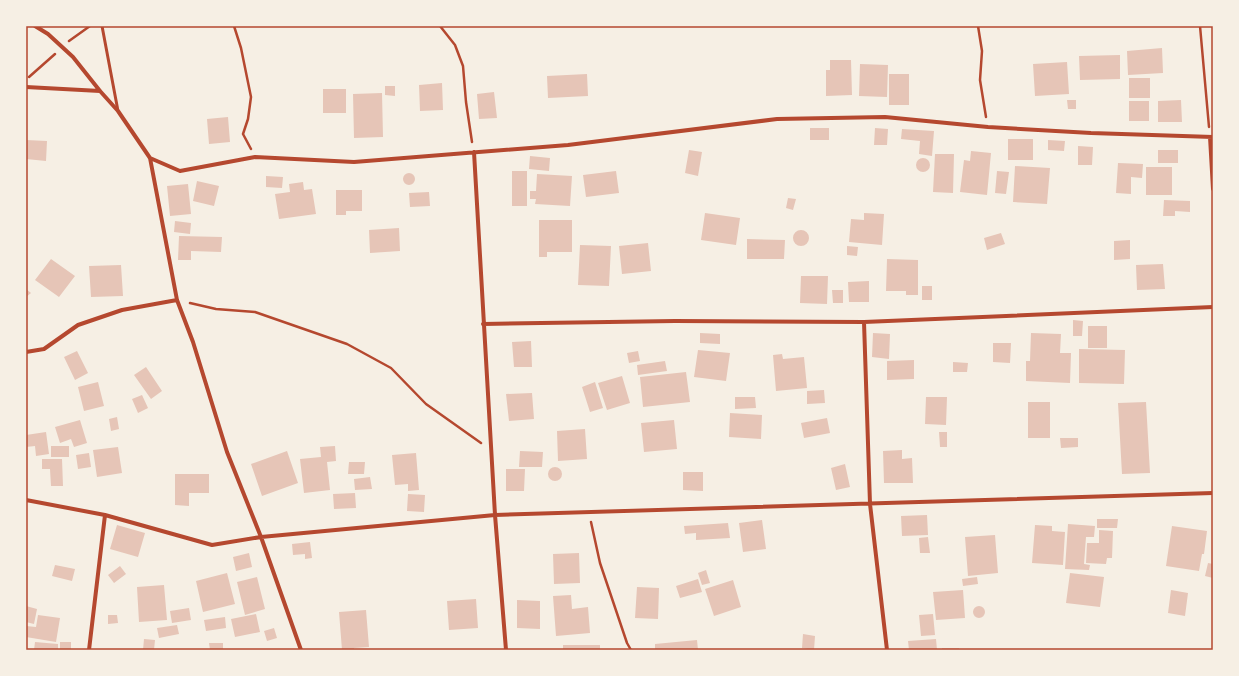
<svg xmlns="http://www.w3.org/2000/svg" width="1239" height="676" font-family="'Varela Round',sans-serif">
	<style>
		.building { fill: #e6c5b7 }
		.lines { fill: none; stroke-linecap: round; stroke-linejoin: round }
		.path { stroke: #b5482f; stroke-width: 2.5 }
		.service { stroke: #b5482f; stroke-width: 3 }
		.minor { stroke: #b5482f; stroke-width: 4 }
		.neatline { fill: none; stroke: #b5482f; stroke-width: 1.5 }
	</style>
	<rect width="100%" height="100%" fill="#f6efe4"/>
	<path class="building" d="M1162,48L1163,73L1128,75L1127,51Z
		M1120,55V79L1080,80L1079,56Z
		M830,60H851L852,95L826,96V70H830Z
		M1067,62L1069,94L1035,96L1033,64Z
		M860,64L888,65L887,97L859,96Z
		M587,74L588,96L548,98L547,76Z
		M889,74H909V105H889Z
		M1129,78H1150V98H1129Z
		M442,83L443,110L420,111L419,85Z
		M385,86H395V96L385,95Z
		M323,89H346V113H323Z
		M494,92L497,118L479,119L477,94Z
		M382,93L383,137L354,138L353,94Z
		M1067,100H1076V109H1068Z
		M1181,100L1182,122H1158V101Z
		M1129,101H1149V121H1129Z
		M228,117L230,142L209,144L207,119Z
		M810,128H829V140H810Z
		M875,128L888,129L887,145H874Z
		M902,129L934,131L932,156L919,154L920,141L901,139Z
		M1008,139H1033V160H1008Z
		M26,140L47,141L46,161L26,159Z
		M1048,140L1065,141L1064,151L1048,150Z
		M1078,146L1093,147L1092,165H1078Z
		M689,150L702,152L698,176L685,173Z
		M1158,150H1178V163H1158Z
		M971,151L991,153L987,195L960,192L964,160L970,161Z
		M935,154H954L953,193L933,192Z
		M530,156L550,158L549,171L529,169Z
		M916 165a7 7 0 1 1 14 0a7 7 0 1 1-14 0Z
		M1118,163L1143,164L1142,178L1131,177V194L1116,193Z
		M1015,166L1050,168L1047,204L1013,202Z
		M1146,167H1172V195H1146Z
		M512,171H527V206H512Z
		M616,171L619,193L586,197L583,175Z
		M997,171L1009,172L1006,194L995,193Z
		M403 179a6 6 0 1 1 12 0a6 6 0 1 1-12 0Z
		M537,174L572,176L570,206L535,204L536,199H530V191H536Z
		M266,176L283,177L282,188L266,187Z
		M197,181L219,186L214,206L193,201Z
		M303,182L304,190L312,189L316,214L279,219L275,194L290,192L289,184Z
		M188,184L191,214L170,216L167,186Z
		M336,190H362V211H346V215H336Z
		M429,192L430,206L410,207L409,193Z
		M788,198L796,199L793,210L786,208Z
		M1164,200L1190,201V212L1175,211V216H1163Z
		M705,213L740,218L736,245L701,240Z
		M864,213L884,214L882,245L849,242L851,219L864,220Z
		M539,220H572V252H547V257H539Z
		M175,221L191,223L190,234L174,232Z
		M399,228L400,251L370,253L369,230Z
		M793 238a8 8 0 1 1 16 0a8 8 0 1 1-16 0Z
		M1001,233L1005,244L987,250L984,238Z
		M179,236L222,237L221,252L191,251V260H178Z
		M747,239L785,240L784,259H747Z
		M1130,240V259L1114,260V241Z
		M648,243L651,271L622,274L619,246Z
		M580,245L611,246L609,286L578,285Z
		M847,246L858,247L857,256L847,255Z
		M51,259L75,276L59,297L35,280Z
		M887,259L918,260V295H906V291H886Z
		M1163,264L1165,289L1137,290L1136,265Z
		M121,265L123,296L91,297L89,266Z
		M801,276H828L827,304L800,303Z
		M869,281V302H849L848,282Z
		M922,286H932V300H922Z
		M26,289L31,293L26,297Z
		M832,290H843V303H833Z
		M1073,320L1083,321L1082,336H1073Z
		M1088,326H1107V348H1088Z
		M700,333L720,334V344L700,343Z
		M873,333L890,334L889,359L872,357Z
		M1031,333L1061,334L1060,353H1071L1070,383L1026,381V361H1030Z
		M531,341L532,367H514L512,342Z
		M993,343H1011L1010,363L993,362Z
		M1079,349L1125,350L1124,384L1079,383Z
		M698,350L730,353L726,381L694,377Z
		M77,351L88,373L75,380L64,357Z
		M638,351L640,361L629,363L627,353Z
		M782,354L783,359L804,357L807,388L776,391L773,355Z
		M914,360V379L887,380V361Z
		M665,361L667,371L638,375L637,365Z
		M953,362L968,363L967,372H953Z
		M146,367L162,391L151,399L134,375Z
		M686,372L690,402L643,407L640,377Z
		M622,376L630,403L607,410L598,383Z
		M98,382L104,406L84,411L78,387Z
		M595,382L603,408L590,412L582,387Z
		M824,390L825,403L807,404V391Z
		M532,393L534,419L509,421L506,394Z
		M142,395L148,408L138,413L132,399Z
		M735,397H755L756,408L735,409Z
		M926,397H947L946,425L925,424Z
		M1028,402H1050V438H1028Z
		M1146,402L1150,473L1122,474L1118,403Z
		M730,413L762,415L761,439L729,437Z
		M117,417L119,429L111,431L109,419Z
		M827,418L830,433L804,438L801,423Z
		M80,420L87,443L74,447L71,439L60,443L55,427Z
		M674,420L677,449L644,452L641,423Z
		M585,429L587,459L558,461L557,431Z
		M46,432L49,454L36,456L35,446L26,447V435Z
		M939,432H947V447H940Z
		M1060,438H1078V447L1061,448Z
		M51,446H69V457H51Z
		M335,446L336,461L327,462L330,490L304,493L300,459L321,457L320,447Z
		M118,447L122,473L97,477L93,450Z
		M902,450V459L912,458L913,483H884L883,451Z
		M287,451L298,483L262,496L251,464Z
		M520,451L543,452L542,467H519Z
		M89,453L91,467L78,469L76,455Z
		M416,453L419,490L408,491V484L395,485L392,455Z
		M42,459H62L63,486H51L50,469H42Z
		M349,462H365L364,474H348Z
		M845,464L850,487L836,490L831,468Z
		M548 474a7 7 0 1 1 14 0a7 7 0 1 1-14 0Z
		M506,469H525L524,491H506Z
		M683,472H703V491L683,490Z
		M175,474H209V493H189V506L175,505Z
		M370,477L372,489L355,490L354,479Z
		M355,493L356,508L334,509L333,494Z
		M408,494L425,495L424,512L407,511Z
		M927,515L928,535L902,536L901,516Z
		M1097,519H1118L1117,528H1097Z
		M762,520L766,549L743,552L739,523Z
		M728,523L730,538L696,540V533L685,534L684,526Z
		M1068,524L1095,526L1094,537H1086L1084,564L1090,565L1089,570L1065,569Z
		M117,525L145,533L138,557L110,549Z
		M1035,525L1052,526V531L1065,532L1063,565L1032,563Z
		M1172,526L1207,531L1204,554H1202L1199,571L1166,566Z
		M1099,530L1113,531L1112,558H1107L1106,564L1086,563L1087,543H1099Z
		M995,535L998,573L968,576L965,537Z
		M928,537L930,553H920L919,538Z
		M310,542L312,558L305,559V554L293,555L292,544Z
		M249,553L252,567L236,571L233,557Z
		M579,553L580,583L554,584L553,554Z
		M1208,563L1213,564V578L1205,576Z
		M55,565L75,569L72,581L52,576Z
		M120,566L126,574L114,583L108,575Z
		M706,570L710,583L702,585L698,573Z
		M227,573L235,604L203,612L196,581Z
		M1070,573L1104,577L1100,607L1066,603Z
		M257,577L265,609L245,615L237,582Z
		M977,577L978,584L963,586L962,579Z
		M698,579L702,592L680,598L676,586Z
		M733,580L741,607L714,616L705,589Z
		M164,585L167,620L139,622L137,587Z
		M637,587L659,588L658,619L635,618Z
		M963,590L965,618L936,620L933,592Z
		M1171,590L1188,593L1185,616L1168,613Z
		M571,595L572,609L588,607L590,633L556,636L553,596Z
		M476,599L478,628L449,630L447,601Z
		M517,600L540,601V629L517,628Z
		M973 612a6 6 0 1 1 12 0a6 6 0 1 1-12 0Z
		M26,606L37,609L34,624L26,622Z
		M189,608L191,620L172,623L170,611Z
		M366,610L369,647L354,648V650H342L339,612Z
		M256,614L260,632L235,637L231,619Z
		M933,614L935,635L921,636L919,615Z
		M38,615L60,618L56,642L26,637V626L36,627Z
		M108,615H117L118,623L108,624Z
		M225,617L226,628L206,631L204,620Z
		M177,625L179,634L159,638L157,628Z
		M274,628L277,638L267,641L264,631Z
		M803,634L815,636L814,650L802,648Z
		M144,639L155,640L154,650H143Z
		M936,639L937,650H909L908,641Z
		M697,640L698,650H655V644Z
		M35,642L58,644V650H34Z
		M60,642H71V650H60Z
		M209,643H223V650H210Z
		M563,645H600V650H563Z
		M942,648H959V650H942Z"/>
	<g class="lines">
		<path class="path" d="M234,26L241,48L251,97L248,119L243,134L251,149
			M440,26L455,45L463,66L466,102L472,142
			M978,26L982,51L980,80L986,117
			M1200,26L1209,127
			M69,41L90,26
			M29,77L55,54
			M190,303L216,309L255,312L347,344L391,368L426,404L481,443
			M591,522L600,563L627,643L631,650"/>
		<path class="service" d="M102,26L118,111"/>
		<path class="minor" d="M35,26L48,34L73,57L100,91L118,111L150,158L177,300L193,342L227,452L261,537L301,650
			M26,87L100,91
			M1210,137L1213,189
			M474,152L495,515L506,650
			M150,158L180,171L255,157L354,162L568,145L777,119L885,117L988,127L1091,133L1213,137
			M864,322L870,504L887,650
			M483,324L675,321L864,322L1213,307
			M26,352L44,349L78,325L122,310L177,300
			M26,500L105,515L212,545L261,537L495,515L1213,493
			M89,650L105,515"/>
	</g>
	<rect width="1239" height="676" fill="none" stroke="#f6efe4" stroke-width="54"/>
	<rect x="27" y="27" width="1185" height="622" class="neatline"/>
</svg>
